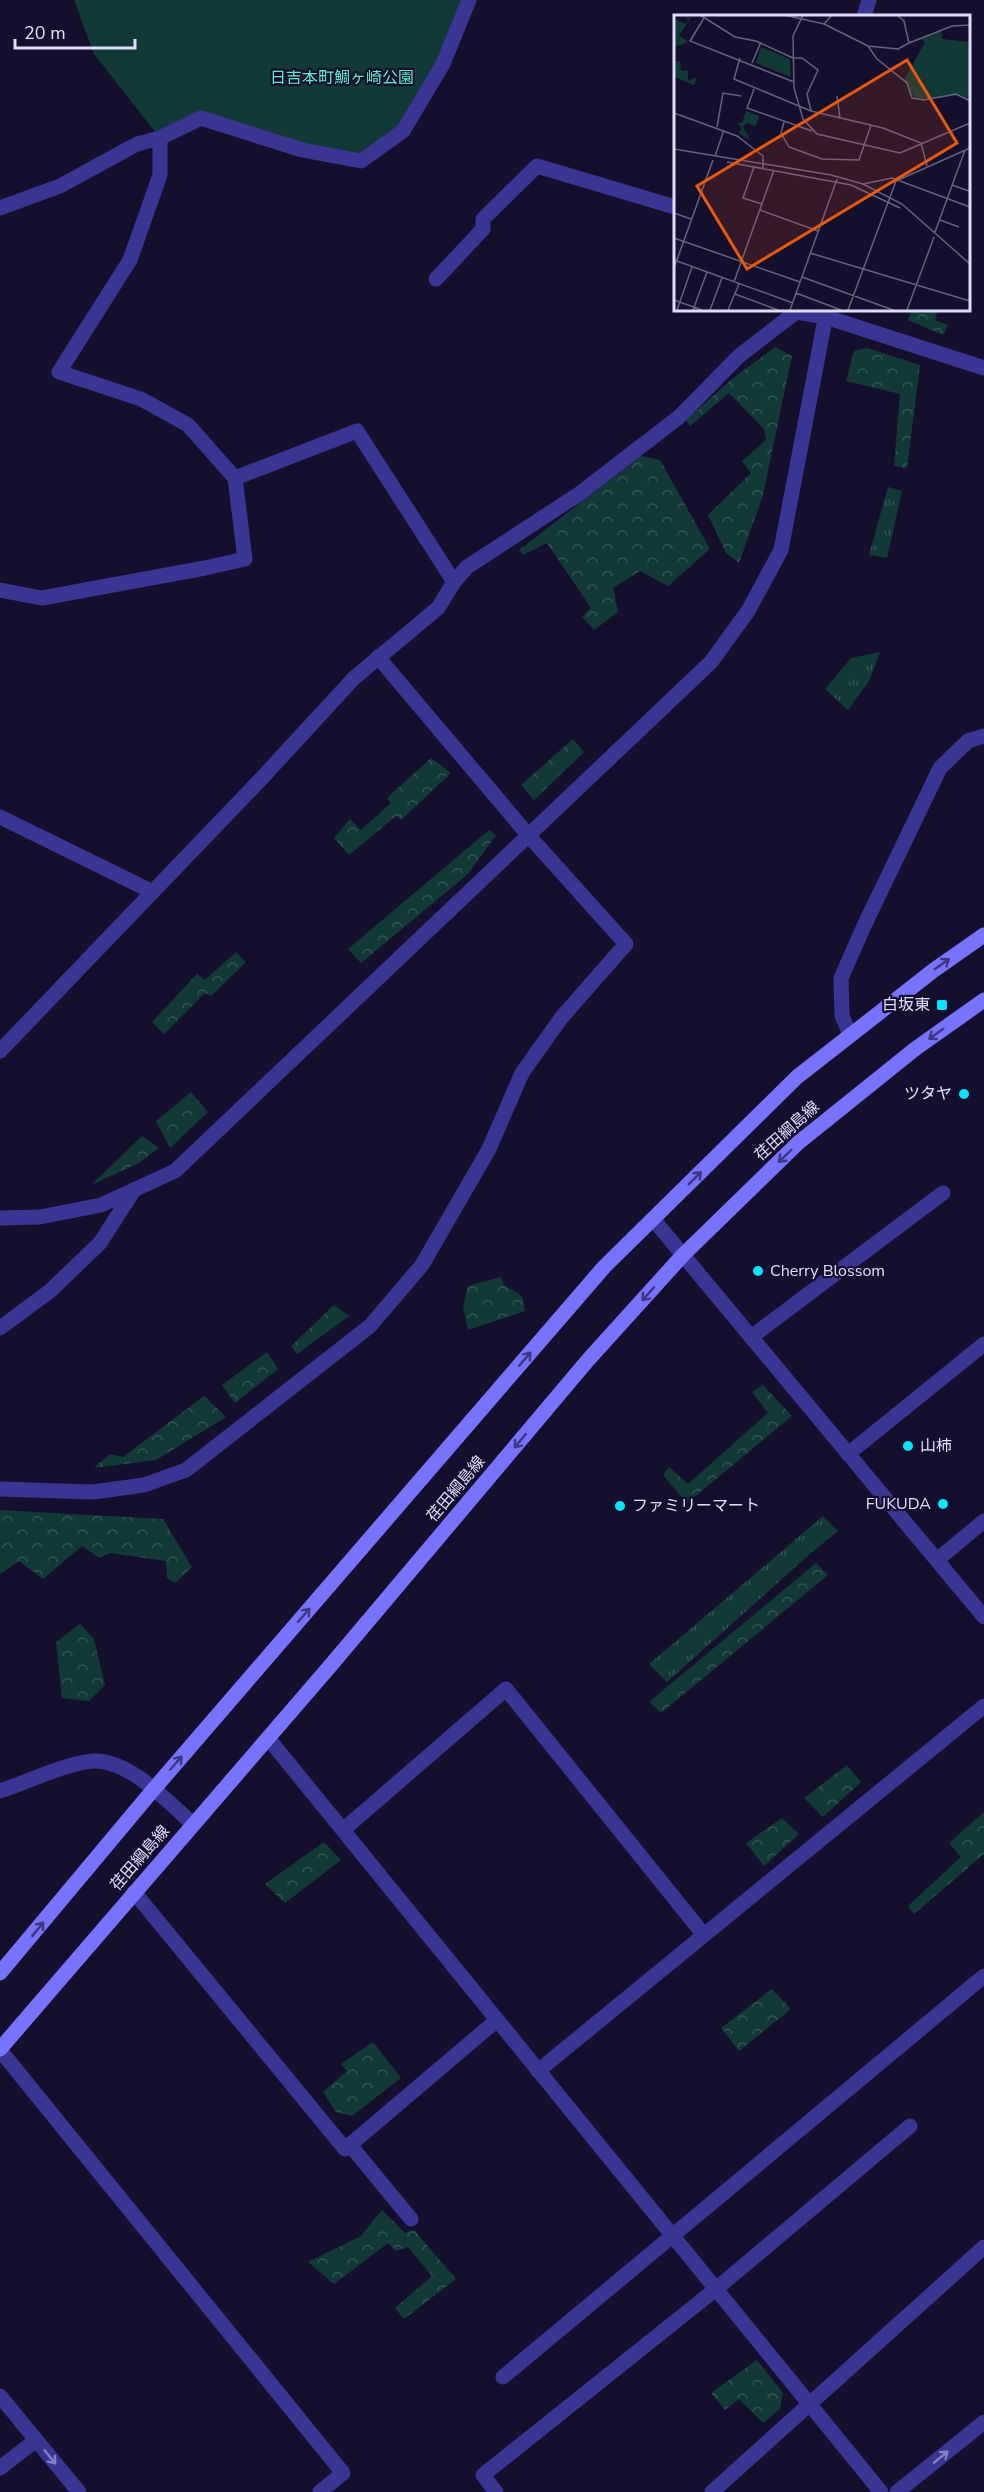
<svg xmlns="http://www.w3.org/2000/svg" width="984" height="2492" font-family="'Nunito Sans','Noto Sans JP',sans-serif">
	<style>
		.grass { fill: url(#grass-tufts) }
		.forest { fill: url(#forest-crowns) }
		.green { fill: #113938 }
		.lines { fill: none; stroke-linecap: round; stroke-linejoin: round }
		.service { stroke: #3a3592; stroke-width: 15 }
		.minor { stroke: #3a3592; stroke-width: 15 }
		.tertiary { stroke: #3a3592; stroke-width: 15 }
		.secondary { stroke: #7873ff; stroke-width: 15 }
		.oneway { stroke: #3d3782 }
		.oneway2 { stroke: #8580c3 }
		.poi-dot { fill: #08e4ff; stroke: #150f2e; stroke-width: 2 }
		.labels { text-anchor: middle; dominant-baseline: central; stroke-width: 4.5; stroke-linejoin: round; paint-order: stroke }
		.park-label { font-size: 16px; fill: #5bedca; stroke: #150f2e }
		.poi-label { font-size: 16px; fill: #e1dcff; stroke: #150f2e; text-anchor: end }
		.street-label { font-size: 16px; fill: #e1dcff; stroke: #150f2e }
		.inset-road { fill: none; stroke: #676182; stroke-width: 1.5 }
		.view { fill: #e8590c; fill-opacity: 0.15; stroke: #e8590c; stroke-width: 3 }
		.inset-edge { fill: none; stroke: #e1dcff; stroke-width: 3 }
	</style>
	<defs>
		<pattern id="grass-tufts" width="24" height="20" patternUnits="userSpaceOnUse" patternTransform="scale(1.5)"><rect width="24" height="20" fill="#113938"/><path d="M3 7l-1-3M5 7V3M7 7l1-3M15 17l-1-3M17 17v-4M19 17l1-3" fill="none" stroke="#335556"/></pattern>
		<pattern id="forest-crowns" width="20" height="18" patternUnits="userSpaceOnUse" patternTransform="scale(1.5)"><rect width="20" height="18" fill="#113938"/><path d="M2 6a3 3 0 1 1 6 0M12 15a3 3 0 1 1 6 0" fill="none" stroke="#335556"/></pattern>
	</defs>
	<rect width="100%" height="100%" fill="#150f2e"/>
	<path class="grass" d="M888,487L902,491L887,558L869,555Z
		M880,652L869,681L848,710L825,689L851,658Z
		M823,1516L838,1531L810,1554L667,1682L649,1664Z"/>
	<path class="forest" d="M912,309H938L935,320L948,325L943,335L908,320Z
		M775,347L792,356L763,495L739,563L726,553L708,515L751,473L742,461L766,440L764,429L729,393L690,426L686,420L732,379Z
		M867,348L920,365L907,468L894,466L900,394L846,381L854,351Z
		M641,456L660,460L710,549L668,586L640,571L613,588L618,612L594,630L582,617L591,608L547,543L523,555L519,550Z
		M573,739L584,752L534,800L521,785Z
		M431,758L451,773L401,820L396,816L349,855L334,838L350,819L361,830L391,803L387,798Z
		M489,830L496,835L468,874L361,963L348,949Z
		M236,952L246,962L211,996L205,993L164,1034L152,1022L197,974L205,980Z
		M191,1092L208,1112L170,1148L156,1121Z
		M142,1136L159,1148L139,1163L91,1185Z
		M501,1277L504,1285L522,1296L525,1311L468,1330L463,1307L468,1286Z
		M334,1305L349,1316L297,1354L291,1346Z
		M267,1352L278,1369L235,1403L222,1385Z
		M763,1385L792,1416L687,1503L663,1475L669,1467L688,1484L768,1413L752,1392Z
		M204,1396L226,1417L156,1460L94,1468L110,1454L123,1457Z
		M0,1510L163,1519L192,1567L175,1583L167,1578L166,1561L110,1553L99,1558L82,1546L43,1579L19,1561L0,1574Z
		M816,1563L828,1575L661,1713L649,1702Z
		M80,1624L94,1639L105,1685L89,1701L62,1698L56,1642Z
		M847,1765L861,1782L823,1817L804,1798Z
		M984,1812V1854L914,1914L908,1906L961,1857L949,1843Z
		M782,1818L799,1834L764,1866L746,1843Z
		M324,1842L341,1860L285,1903L265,1884Z
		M772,1989L791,2009L739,2051L721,2028Z
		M373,2042L401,2078L352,2116L336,2112L323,2092L347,2071L341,2064Z
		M382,2210L405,2233L414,2230L456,2279L404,2319L395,2308L432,2276L408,2247L396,2251L388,2243L334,2284L308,2262L361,2236Z
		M757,2360L783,2393L780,2409L763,2423L739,2399L725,2410L711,2393Z"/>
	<path class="green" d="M74,0H469L403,131L361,161L201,118L160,138L94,54Z"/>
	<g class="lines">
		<path class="service" d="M436,279L483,229V219L537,166L675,207
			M235,478L357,431L454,582
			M0,590L42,598L205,568L245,559L235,478L188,425L141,399L59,372L130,260L160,175V138
			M751,1337L943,1193
			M848,1454L984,1344
			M937,1560L984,1521
			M343,1830L506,1689L704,1935
			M0,2050L343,2473L320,2492
			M350,2145L411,2219
			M503,2377L984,1976
			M0,2468L36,2440
			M496,2492L483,2475L716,2289L910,2126
			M712,2492L984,2247"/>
		<path class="minor" d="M0,208L60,186L137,144L160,138L201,118L302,150L361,161L403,131L443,64L469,0
			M0,817L153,892
			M0,1051L261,779L354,678L438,608L454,582L467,567L579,494L679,417L739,356L796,312L826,317L984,368
			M653,1219L984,1617
			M0,1328L50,1291L100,1243L134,1190
			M0,1489L93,1492L144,1485L186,1470L370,1326L422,1265L489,1149L522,1073L562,1017L626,944L529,836L378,657
			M268,1738L881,2492
			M134,1892L345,2149L497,2020
			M538,2071L984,1706
			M0,2396L79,2492
			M897,2492L984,2422"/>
		<path class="tertiary" d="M864,16L869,0
			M850,1034L842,1016L841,978L864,926L940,768L968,741L984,736
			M0,1218L40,1217L101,1205L175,1171L711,662L748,611L781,550L827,309
			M0,1791C24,1783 70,1762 93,1761C129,1759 168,1802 193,1824"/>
		<path class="secondary" d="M0,1973L153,1790L604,1267L797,1077L934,970L984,935
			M0,2049L331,1665L588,1360L683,1255L798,1143L915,1049L984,1000"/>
	</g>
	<defs><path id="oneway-shaft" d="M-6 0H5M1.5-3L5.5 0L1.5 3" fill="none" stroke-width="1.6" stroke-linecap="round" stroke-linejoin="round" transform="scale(1.5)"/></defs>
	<g class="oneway">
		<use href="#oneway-shaft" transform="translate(942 964) rotate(-35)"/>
		<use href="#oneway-shaft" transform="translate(936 1034) rotate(144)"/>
		<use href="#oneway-shaft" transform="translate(785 1156) rotate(136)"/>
		<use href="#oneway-shaft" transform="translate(695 1178) rotate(-45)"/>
		<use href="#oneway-shaft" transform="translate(648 1294) rotate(132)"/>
		<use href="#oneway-shaft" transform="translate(525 1359) rotate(-49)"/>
		<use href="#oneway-shaft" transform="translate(520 1441) rotate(130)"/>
		<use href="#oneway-shaft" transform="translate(304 1615) rotate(-49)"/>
		<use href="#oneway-shaft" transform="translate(176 1763) rotate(-49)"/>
		<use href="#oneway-shaft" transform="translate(38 1929) rotate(-50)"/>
	</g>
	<g class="oneway2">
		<use href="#oneway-shaft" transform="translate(50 2457) rotate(51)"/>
		<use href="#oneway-shaft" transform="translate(941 2457) rotate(-39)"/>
	</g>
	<g class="poi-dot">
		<rect x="936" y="999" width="12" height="12" rx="3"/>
		<circle cx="964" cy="1094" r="6"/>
		<circle cx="758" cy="1271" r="6"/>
		<circle cx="908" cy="1446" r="6"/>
		<circle cx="943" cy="1504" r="6"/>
		<circle cx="620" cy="1506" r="6"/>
	</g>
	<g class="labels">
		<g class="park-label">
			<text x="342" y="78">日吉本町鯛ヶ崎公園</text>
		</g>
		<g class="poi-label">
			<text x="930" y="1005">白坂東</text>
			<text x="952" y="1094">ツタヤ</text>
			<text x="770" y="1271" text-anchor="start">Cherry Blossom</text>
			<text x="920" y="1446" text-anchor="start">山柿</text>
			<text x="931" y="1504">FUKUDA</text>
			<text x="632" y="1506" text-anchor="start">ファミリーマート</text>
		</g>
		<g class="street-label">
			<text transform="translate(787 1131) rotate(-42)">荏田綱島線</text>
			<text transform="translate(456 1489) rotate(-50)">荏田綱島線</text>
			<text transform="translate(140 1858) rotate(-49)">荏田綱島線</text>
		</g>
	</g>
	<g transform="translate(674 15)">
		<rect width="296" height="296" fill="#150f2e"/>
		<path d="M11,2L17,3L5,20L14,27L0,32V4L12,9L15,5ZM0,46H6L7,55L14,56V66L23,62L20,70L0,62ZM72,96L85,101L82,111L73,108L69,112L76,125L65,118L68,113L63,108H68Z" fill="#113938"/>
		<path d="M267,16L268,24L295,27V86L287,80L242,85L230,65L251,27L247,24ZM87,32L116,44L117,62L82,48Z" fill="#113938"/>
		<path class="inset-road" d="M26,0L61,22L82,26L119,43M110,0L150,9L158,0M129,0L119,21L120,73L129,104L143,119L226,138L296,108M30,3L16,26L120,67M150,9L194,31L224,34L235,28L230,6L223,0M235,28L278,11L296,10M194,31L203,44L233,68L238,83L250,85L282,79L296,86M66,43L60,64L137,96L209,113L247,128L253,151M119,43H128L144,55L133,79L137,96M78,48L87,27M80,74L73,93L138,116M163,81L166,103M0,98L63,121L89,141V153M110,107L107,118L115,132L148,144L185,145L197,110M43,112L49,78L67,81M0,134L157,160L189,169L228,189L296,249M41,141L50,115M53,147L177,170L226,193M80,152L69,183L88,189M189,169L218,163L296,192M278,170L295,176M86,195L144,216M0,198L17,204M266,205L285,212M261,217L291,135M0,223L126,267M136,238L296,286M0,245L119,288M0,253L39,145M128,262L219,295M60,267L100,155M122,278L167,295M61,279L104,295M0,285L28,295M3,295L18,252M19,295L33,257M36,295L48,263M54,295L65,269M116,295L163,164M174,295L222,166L296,133M233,295L260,222"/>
		<path class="view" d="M233,45L283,128L73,254L23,171Z"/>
		<rect width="296" height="296" class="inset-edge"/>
	</g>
	<path d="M15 39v9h120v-9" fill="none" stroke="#e1dcff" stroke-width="3"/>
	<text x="24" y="39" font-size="18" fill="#e1dcff" stroke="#150f2e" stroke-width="4.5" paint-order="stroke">20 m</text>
</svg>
